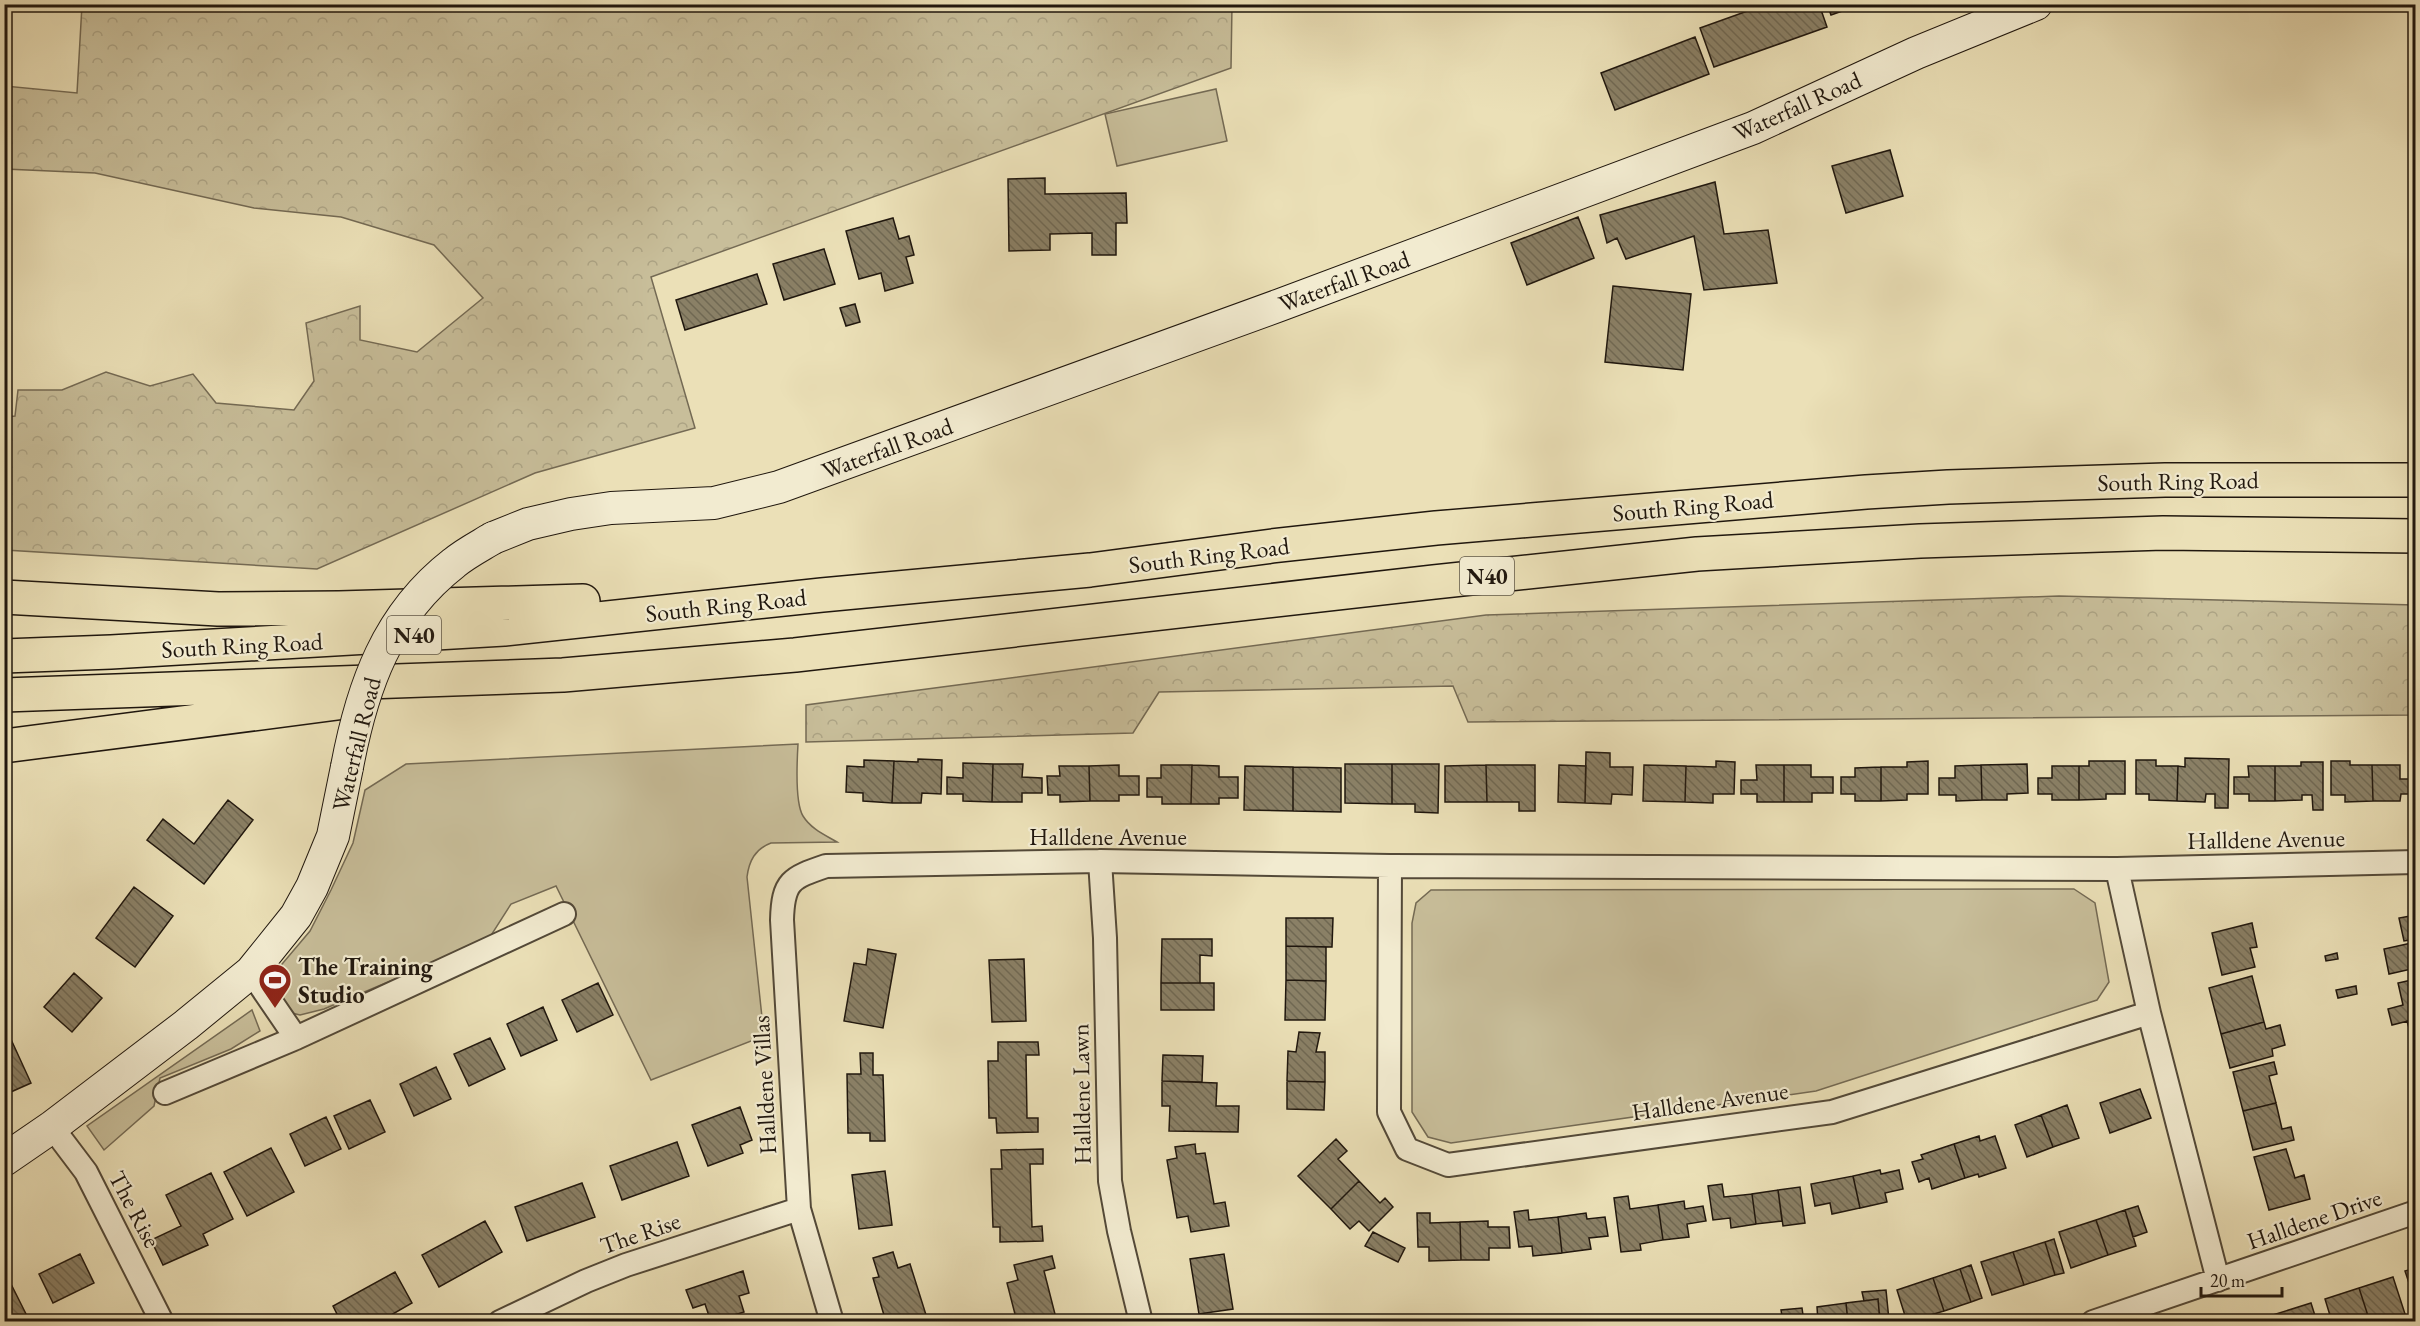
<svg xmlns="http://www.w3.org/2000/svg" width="2420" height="1326" font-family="'EB Garamond',serif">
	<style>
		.forest { fill: url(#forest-crowns); stroke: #746a54; stroke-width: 1.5 }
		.green { fill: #c8be9a; stroke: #746a54; stroke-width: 1.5 }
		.building { fill: url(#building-back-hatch); stroke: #20170e; stroke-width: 1.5 }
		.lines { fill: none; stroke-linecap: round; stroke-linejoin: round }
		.street-casing { stroke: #534938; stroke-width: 26 }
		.secondary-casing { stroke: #20170e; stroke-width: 34 }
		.highway-casing { stroke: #20170e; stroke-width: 36 }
		.street { stroke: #f2ebd0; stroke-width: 22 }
		.secondary { stroke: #f2ebd0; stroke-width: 32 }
		.highway { stroke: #ebe0b7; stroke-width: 33 }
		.secondary-bridge-casing { stroke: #20170e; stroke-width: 34; stroke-linecap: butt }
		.secondary-bridge { stroke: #f2ebd0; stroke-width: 32 }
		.labels { text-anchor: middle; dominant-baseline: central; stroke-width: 4.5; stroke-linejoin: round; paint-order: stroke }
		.shield { fill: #f2ebd0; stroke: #5f5748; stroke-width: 1.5 }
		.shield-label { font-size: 22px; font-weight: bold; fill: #20170e }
		.street-label { font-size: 24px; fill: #20170e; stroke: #f2ebd0 }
		.poi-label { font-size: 24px; font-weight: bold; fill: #20170e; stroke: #f2ebd0; text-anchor: start }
	</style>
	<defs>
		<pattern id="forest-crowns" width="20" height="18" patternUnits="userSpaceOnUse" patternTransform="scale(1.5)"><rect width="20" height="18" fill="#c8be9a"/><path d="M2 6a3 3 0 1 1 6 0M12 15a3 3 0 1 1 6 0" fill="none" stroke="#aca384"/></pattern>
		<pattern id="building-back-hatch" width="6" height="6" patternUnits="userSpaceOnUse" patternTransform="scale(1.5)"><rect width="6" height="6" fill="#8a8066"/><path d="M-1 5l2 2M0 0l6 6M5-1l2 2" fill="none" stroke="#706852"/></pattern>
	</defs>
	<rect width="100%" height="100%" fill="#ebe0b7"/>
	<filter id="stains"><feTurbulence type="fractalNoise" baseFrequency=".00333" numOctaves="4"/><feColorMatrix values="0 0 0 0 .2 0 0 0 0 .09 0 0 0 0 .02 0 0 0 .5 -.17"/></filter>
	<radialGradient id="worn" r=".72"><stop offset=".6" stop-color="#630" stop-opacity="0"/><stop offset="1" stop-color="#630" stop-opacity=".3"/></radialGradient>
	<path class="forest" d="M82,5H1232L1231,68L651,277L695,428L535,473L317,569L5,550V417L15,416L18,390H62L106,372L150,386L193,374L216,403L294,410L314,381L306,323L360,306V340L417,352L483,298L434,245L341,217L254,208L95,173L5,169V86L77,93Z
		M2059,596L2415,605V715L1468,722L1453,686L1159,692L1133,733L806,742V705L1486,615Z"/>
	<path class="green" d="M1216,89L1227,141L1117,166L1105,114Z
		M798,744C797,761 795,803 803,816C811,829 825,835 837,842L771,843C755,849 749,861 747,877L764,1036L651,1080L556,886L511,904L490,937L483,942L324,1009L300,1015L292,1013L274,988L277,970L310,931L331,890L353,843L365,790L406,764Z
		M2074,889L2095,903L2109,982L2097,1000L1816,1091L1451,1143L1428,1137L1412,1112V923L1416,903L1431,890Z
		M252,1010L260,1031L231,1049L160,1078L154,1106L104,1150L87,1126Z"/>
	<path class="building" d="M1767,4H1819L1827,27L1714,67L1700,28Z
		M1827,4H1862L1831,15Z
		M1695,37L1709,74L1615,110L1601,73Z
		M1890,150L1903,196L1846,213L1832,166Z
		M1045,178V194L1126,193L1127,223H1116V255H1092V233L1050,234V250L1009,251L1008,179Z
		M1715,182L1724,234L1768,230L1777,283L1704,290L1694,236L1626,259L1617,238L1607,243L1600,215Z
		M1578,217L1594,258L1527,285L1511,243Z
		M893,218L899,239L909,236L914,255L906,257L913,283L885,291L881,273L859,279L846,231Z
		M824,249L835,284L784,300L773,264Z
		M757,274L767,304L685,330L676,300Z
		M1613,286L1691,294L1683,370L1605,362Z
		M855,304L860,322L846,326L840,308Z
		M1586,752L1610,753V767H1633L1632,795L1612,794L1611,804L1585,803Z
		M2185,758L2229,759L2228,808H2215V794H2206L2205,802L2177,801L2178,766L2185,767Z
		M918,759L942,760L941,794L922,793L921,803H892L894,761L918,762Z
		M864,760L894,761L892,803L863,801V793L846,792L847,766L864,767Z
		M2136,760H2156V766H2178L2177,801L2149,800V794H2136Z
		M1716,761L1735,762L1734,794H1713V803L1685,802L1686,766L1716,767Z
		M1928,761V794H1907V800L1881,801V767H1907V762Z
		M2089,761H2125V794H2106V799L2079,800V766H2089Z
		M2331,761H2350V765H2372L2373,801L2345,802V795H2331Z
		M2301,762H2323V810H2313L2312,795H2302V800L2275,801V766H2301Z
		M963,763L993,764L992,802L963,801V794H947V777L963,778Z
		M993,764H1023L1022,777L1042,778V793H1022V802H992Z
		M1345,764H1392V804L1345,803Z
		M1392,764H1439L1438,813L1415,812V804H1392Z
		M2027,764L2028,793L2007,794V800H1982L1981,765Z
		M1119,765V776H1139V795H1119V801H1090L1089,766Z
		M1161,765H1192L1191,804H1162V797H1147V778H1161Z
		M1192,765L1219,766V777H1238V798H1219V804H1191Z
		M1486,765H1535V811H1519V802H1487Z
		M1486,765L1487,802H1445V766Z
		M1559,765L1586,766L1585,803L1558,802Z
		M1644,765L1686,766L1685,802L1643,801Z
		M1756,765H1784V802H1757V794H1741V780H1757Z
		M1784,765H1811V777H1833V793H1812V802H1784Z
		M1981,765L1982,800L1956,801V795H1939V778H1955V766Z
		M2372,765H2400V779H2416V794H2401L2400,801H2373Z
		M1059,766H1089L1090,801L1060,802V795H1048L1047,776H1060Z
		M1245,766L1293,767V811L1244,810Z
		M2052,766H2079V800H2052V794H2038V778H2052Z
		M2248,766H2275V801H2249V794H2234V777H2249Z
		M1293,767L1341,768V812L1293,811Z
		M1881,767V801H1855V794H1841V777H1855V768Z
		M228,800L253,820L204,884L147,840L163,819L194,844Z
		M134,887L173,916L135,967L96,938Z
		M2416,915V939L2404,941L2399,918Z
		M1286,918H1333L1332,947L1286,946Z
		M2252,923L2257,947L2250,948L2255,967L2222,975L2212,933Z
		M1162,939H1212V956L1200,955V983H1161Z
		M2416,942V968L2389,974L2384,949Z
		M1286,946L1326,947V981L1286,980Z
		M868,949L896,954L883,1028L844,1021L854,963L866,965Z
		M2337,953L2338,959L2326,961L2325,956Z
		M1024,959L1026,1021L992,1022L989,960Z
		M74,973L102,998L72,1032L44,1007Z
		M2252,976L2264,1022L2221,1034L2209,988Z
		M2416,979V1019L2392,1025L2388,1009L2403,1005L2398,983Z
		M1286,980L1326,981L1325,1020H1285Z
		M598,983L613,1015L577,1032L562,1000Z
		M1161,983H1214V1010H1161Z
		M2356,986L2357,994L2338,998L2336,990Z
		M543,1007L557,1040L521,1056L507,1024Z
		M2416,1019V1052L2407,1021Z
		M2264,1022L2266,1029L2280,1025L2285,1045L2272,1049L2273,1056L2230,1068L2221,1034Z
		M1299,1032L1320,1033L1316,1052H1325V1082L1287,1081L1288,1051L1296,1052Z
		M9,1035L31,1083L4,1095V1037Z
		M490,1038L505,1069L469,1086L454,1054Z
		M998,1042H1038L1039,1055H1026L1027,1118H1038V1132L997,1133L996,1118H989L988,1061H998Z
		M860,1053H873V1075H883L885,1141H870V1133H848L847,1074H861Z
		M1163,1055L1203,1056L1202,1082L1162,1081Z
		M2274,1062L2277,1074L2269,1076L2276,1103L2243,1111L2233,1072Z
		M436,1067L451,1099L414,1116L400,1084Z
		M1162,1081L1217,1083L1216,1106H1239L1238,1132L1169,1131L1170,1106H1162Z
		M1287,1081L1325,1082L1324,1110L1287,1109Z
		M2140,1089L2151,1118L2110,1133L2100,1103Z
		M370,1100L385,1132L349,1149L334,1116Z
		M2276,1103L2282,1129L2291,1127L2294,1140L2253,1150L2243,1111Z
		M2067,1105L2079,1138L2053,1147L2041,1115Z
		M740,1107L752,1140L740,1145L743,1153L708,1166L692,1125Z
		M2041,1115L2053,1147L2027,1157L2015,1125Z
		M326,1117L341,1149L305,1166L290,1134Z
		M1979,1136L1980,1141L1995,1136L2006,1168L1979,1177L1978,1174L1965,1178L1954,1144Z
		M1336,1139L1347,1151L1338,1159L1359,1181L1331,1209L1298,1176Z
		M677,1142L689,1176L622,1200L610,1166Z
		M1195,1144L1196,1154L1205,1153L1214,1204L1225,1202L1229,1226L1191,1232L1188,1216L1177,1218L1167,1160L1177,1158L1175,1147Z
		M1954,1144L1965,1178L1932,1189L1929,1178L1919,1182L1912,1162L1923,1159L1921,1155Z
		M271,1148L294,1192L247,1216L224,1172Z
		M1043,1149V1164H1030L1032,1227L1042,1226L1043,1241L1000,1242V1227H993L991,1169H1002L1001,1150Z
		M2286,1149L2295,1178L2304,1175L2310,1199L2269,1210L2254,1157Z
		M1880,1170L1881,1174L1899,1170L1903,1189L1885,1193L1887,1202L1860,1208L1853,1176Z
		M885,1171L892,1225L859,1229L852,1175Z
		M211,1173L233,1219L203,1234L208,1245L163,1265L151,1240L181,1226L166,1195Z
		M1853,1176L1860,1208L1832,1214L1830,1203L1815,1206L1811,1184Z
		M1359,1181L1380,1203L1385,1198L1393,1207L1369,1231L1359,1221L1350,1229L1331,1209Z
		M582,1183L595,1217L527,1241L515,1207Z
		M1722,1184L1724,1197L1752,1194L1756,1224L1731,1228L1730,1218L1713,1220L1708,1186Z
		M1800,1187L1805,1223L1783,1226L1778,1190Z
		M1778,1190L1782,1221L1756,1224L1752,1194Z
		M1628,1196L1630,1209L1658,1205L1663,1240L1640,1244L1641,1250L1621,1252L1614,1198Z
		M1684,1201L1685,1209L1703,1206L1706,1221L1687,1224L1689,1237L1663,1240L1658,1205Z
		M2138,1206L2147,1232L2133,1237L2125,1210Z
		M1528,1210L1529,1220L1558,1217L1562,1253L1533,1256L1532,1246L1519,1247L1514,1212Z
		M2125,1210L2136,1246L2108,1255L2096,1220Z
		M1417,1213H1430V1223L1460,1222L1461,1260L1429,1261V1247H1418Z
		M1586,1213L1587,1219L1605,1217L1608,1236L1589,1238L1591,1249L1562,1253L1558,1217Z
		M2096,1220L2108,1255L2071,1268L2059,1232Z
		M485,1221L502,1252L439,1287L422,1255Z
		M1488,1221V1227H1509L1510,1248H1489V1260H1461L1460,1222Z
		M1373,1232L1405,1248L1398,1262L1365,1246Z
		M2054,1239L2064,1273L2055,1275L2045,1242Z
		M2045,1242L2055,1275L2024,1285L2013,1252Z
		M893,1252L898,1268L910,1264L927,1318L916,1322H886L873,1278L879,1277L873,1258Z
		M2013,1252L2024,1285L1992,1295L1981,1262Z
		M80,1254L94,1283L53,1303L39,1274Z
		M1224,1254L1233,1309L1199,1314L1190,1259Z
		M1052,1256L1055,1268L1044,1271L1057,1322H1017L1007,1283L1018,1280L1014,1265Z
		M1971,1265L1982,1298L1971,1302L1960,1269Z
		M2416,1268V1304L2405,1271Z
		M1960,1269L1971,1302L1944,1311L1933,1278Z
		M743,1271L749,1293L739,1296L744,1312L711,1322L705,1304L693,1308L686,1290Z
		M395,1272L412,1303L379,1322H341L333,1306Z
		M2393,1277L2406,1317L2392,1322H2370L2359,1288Z
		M1933,1278L1944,1311L1907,1322L1897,1290Z
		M12,1286L26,1314L12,1322H4V1290Z
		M2359,1288L2370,1322H2332L2325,1299Z
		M1886,1290L1889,1320L1880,1321L1878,1299L1864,1301L1862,1292Z
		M1878,1299L1880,1322H1848L1846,1303Z
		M1846,1303L1848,1322H1818L1817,1307Z
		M2311,1303L2317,1322H2278L2276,1314Z
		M1802,1308L1804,1322H1790V1315L1782,1316L1781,1310Z
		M2276,1314L2278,1322H2252Z
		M1790,1315V1322H1761L1760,1319Z
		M1710,1318V1322H1675Z"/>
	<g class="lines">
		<defs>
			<path id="street" d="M1100,861L1105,938L1110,1181L1119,1231L1141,1322
				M1390,866L1389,1112L1407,1149L1448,1165L1832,1112L2149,1013L2117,869
				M251,972L296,1038
				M2149,1013L2218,1280
				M165,1093L296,1038L564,914
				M52,1127L86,1172L162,1322
				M500,1322L586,1281L626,1265L799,1209
				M832,1322L799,1209L782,920C783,881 791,878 826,866L1100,861L1390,866L2117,869L2416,862
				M2093,1322L2416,1212"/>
			<path id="secondary" d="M493,538L528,524L571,514L611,508L714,503L779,487L1280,305L1753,128L1916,53L2036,4
				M4,1160L52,1127L186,1025L251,972L296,916L312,887L333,836L347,767"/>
			<path id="highway" d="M4,597L218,609L339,608L583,601
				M4,656L111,652L504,629L822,595L1090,570L1272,546L1436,528L1866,492L1948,487L2165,480H2416
				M4,695L563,675L795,655L1434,582L1697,554L1920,541L2163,533L2416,536
				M4,746L345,702"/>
		</defs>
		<use href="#street" class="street-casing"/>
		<use href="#secondary" class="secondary-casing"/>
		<use href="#highway" class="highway-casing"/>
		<use href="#street" class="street"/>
		<use href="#secondary" class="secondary"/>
		<use href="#highway" class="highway"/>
		<defs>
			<path id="secondary-bridge" d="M347,767C362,687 387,615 454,563C466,553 480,546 493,538"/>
		</defs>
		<use href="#secondary-bridge" class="secondary-bridge-casing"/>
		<use href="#secondary-bridge" class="secondary-bridge"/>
	</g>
	<defs>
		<symbol id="stadium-pin" viewBox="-11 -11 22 30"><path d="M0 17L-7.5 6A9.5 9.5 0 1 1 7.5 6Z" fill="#8f2418" stroke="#f2ebd0"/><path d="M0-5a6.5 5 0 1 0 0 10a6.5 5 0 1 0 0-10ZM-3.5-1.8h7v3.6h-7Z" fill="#fff"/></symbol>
	</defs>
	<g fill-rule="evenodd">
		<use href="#stadium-pin" x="256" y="961" width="38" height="52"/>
	</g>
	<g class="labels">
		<g class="shield">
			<rect x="1460" y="557" width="54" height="38" rx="4.5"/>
			<rect x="387" y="616" width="54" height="38" rx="4.5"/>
		</g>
		<g class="shield-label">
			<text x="1487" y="576">N40</text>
			<text x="414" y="635">N40</text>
		</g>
		<g class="street-label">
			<text transform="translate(1797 106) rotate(-24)">Waterfall Road</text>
			<text transform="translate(1344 281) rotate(-20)">Waterfall Road</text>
			<text transform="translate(887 448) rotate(-20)">Waterfall Road</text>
			<text transform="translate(2178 481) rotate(-1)">South Ring Road</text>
			<text transform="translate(1693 506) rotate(-5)">South Ring Road</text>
			<text transform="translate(1209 555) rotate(-7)">South Ring Road</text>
			<text transform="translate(726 605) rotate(-6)">South Ring Road</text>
			<text transform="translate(242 645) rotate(-3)">South Ring Road</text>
			<text transform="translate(356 744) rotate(-76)">Waterfall Road</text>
			<text x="1108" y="836">Halldene Avenue</text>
			<text transform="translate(2266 839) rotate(-1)">Halldene Avenue</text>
			<text transform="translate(764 1085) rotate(-93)">Halldene Villas</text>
			<text transform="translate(1081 1094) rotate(-91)">Halldene Lawn</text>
			<text transform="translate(1710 1101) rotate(-8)">Halldene Avenue</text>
			<text transform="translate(135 1209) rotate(62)">The Rise</text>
			<text transform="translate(2314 1219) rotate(-19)">Halldene Drive</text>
			<text transform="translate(640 1233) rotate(-19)">The Rise</text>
		</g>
		<g class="poi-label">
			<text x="298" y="966">The Training<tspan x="298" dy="28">Studio</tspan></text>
		</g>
	</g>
	<rect width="2420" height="1326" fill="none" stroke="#ebe0b7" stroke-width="24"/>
	<rect x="6" y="6" width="2408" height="1314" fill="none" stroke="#20170e" stroke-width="3"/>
	<rect x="12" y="12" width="2396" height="1302" fill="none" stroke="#20170e" stroke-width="1.5"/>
	<path d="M2201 1287v9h81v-9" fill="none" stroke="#20170e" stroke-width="3"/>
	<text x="2210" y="1287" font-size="18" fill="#20170e" stroke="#f2ebd0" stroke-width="4.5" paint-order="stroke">20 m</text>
	<rect width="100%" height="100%" filter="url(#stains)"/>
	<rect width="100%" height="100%" fill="url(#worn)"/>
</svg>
